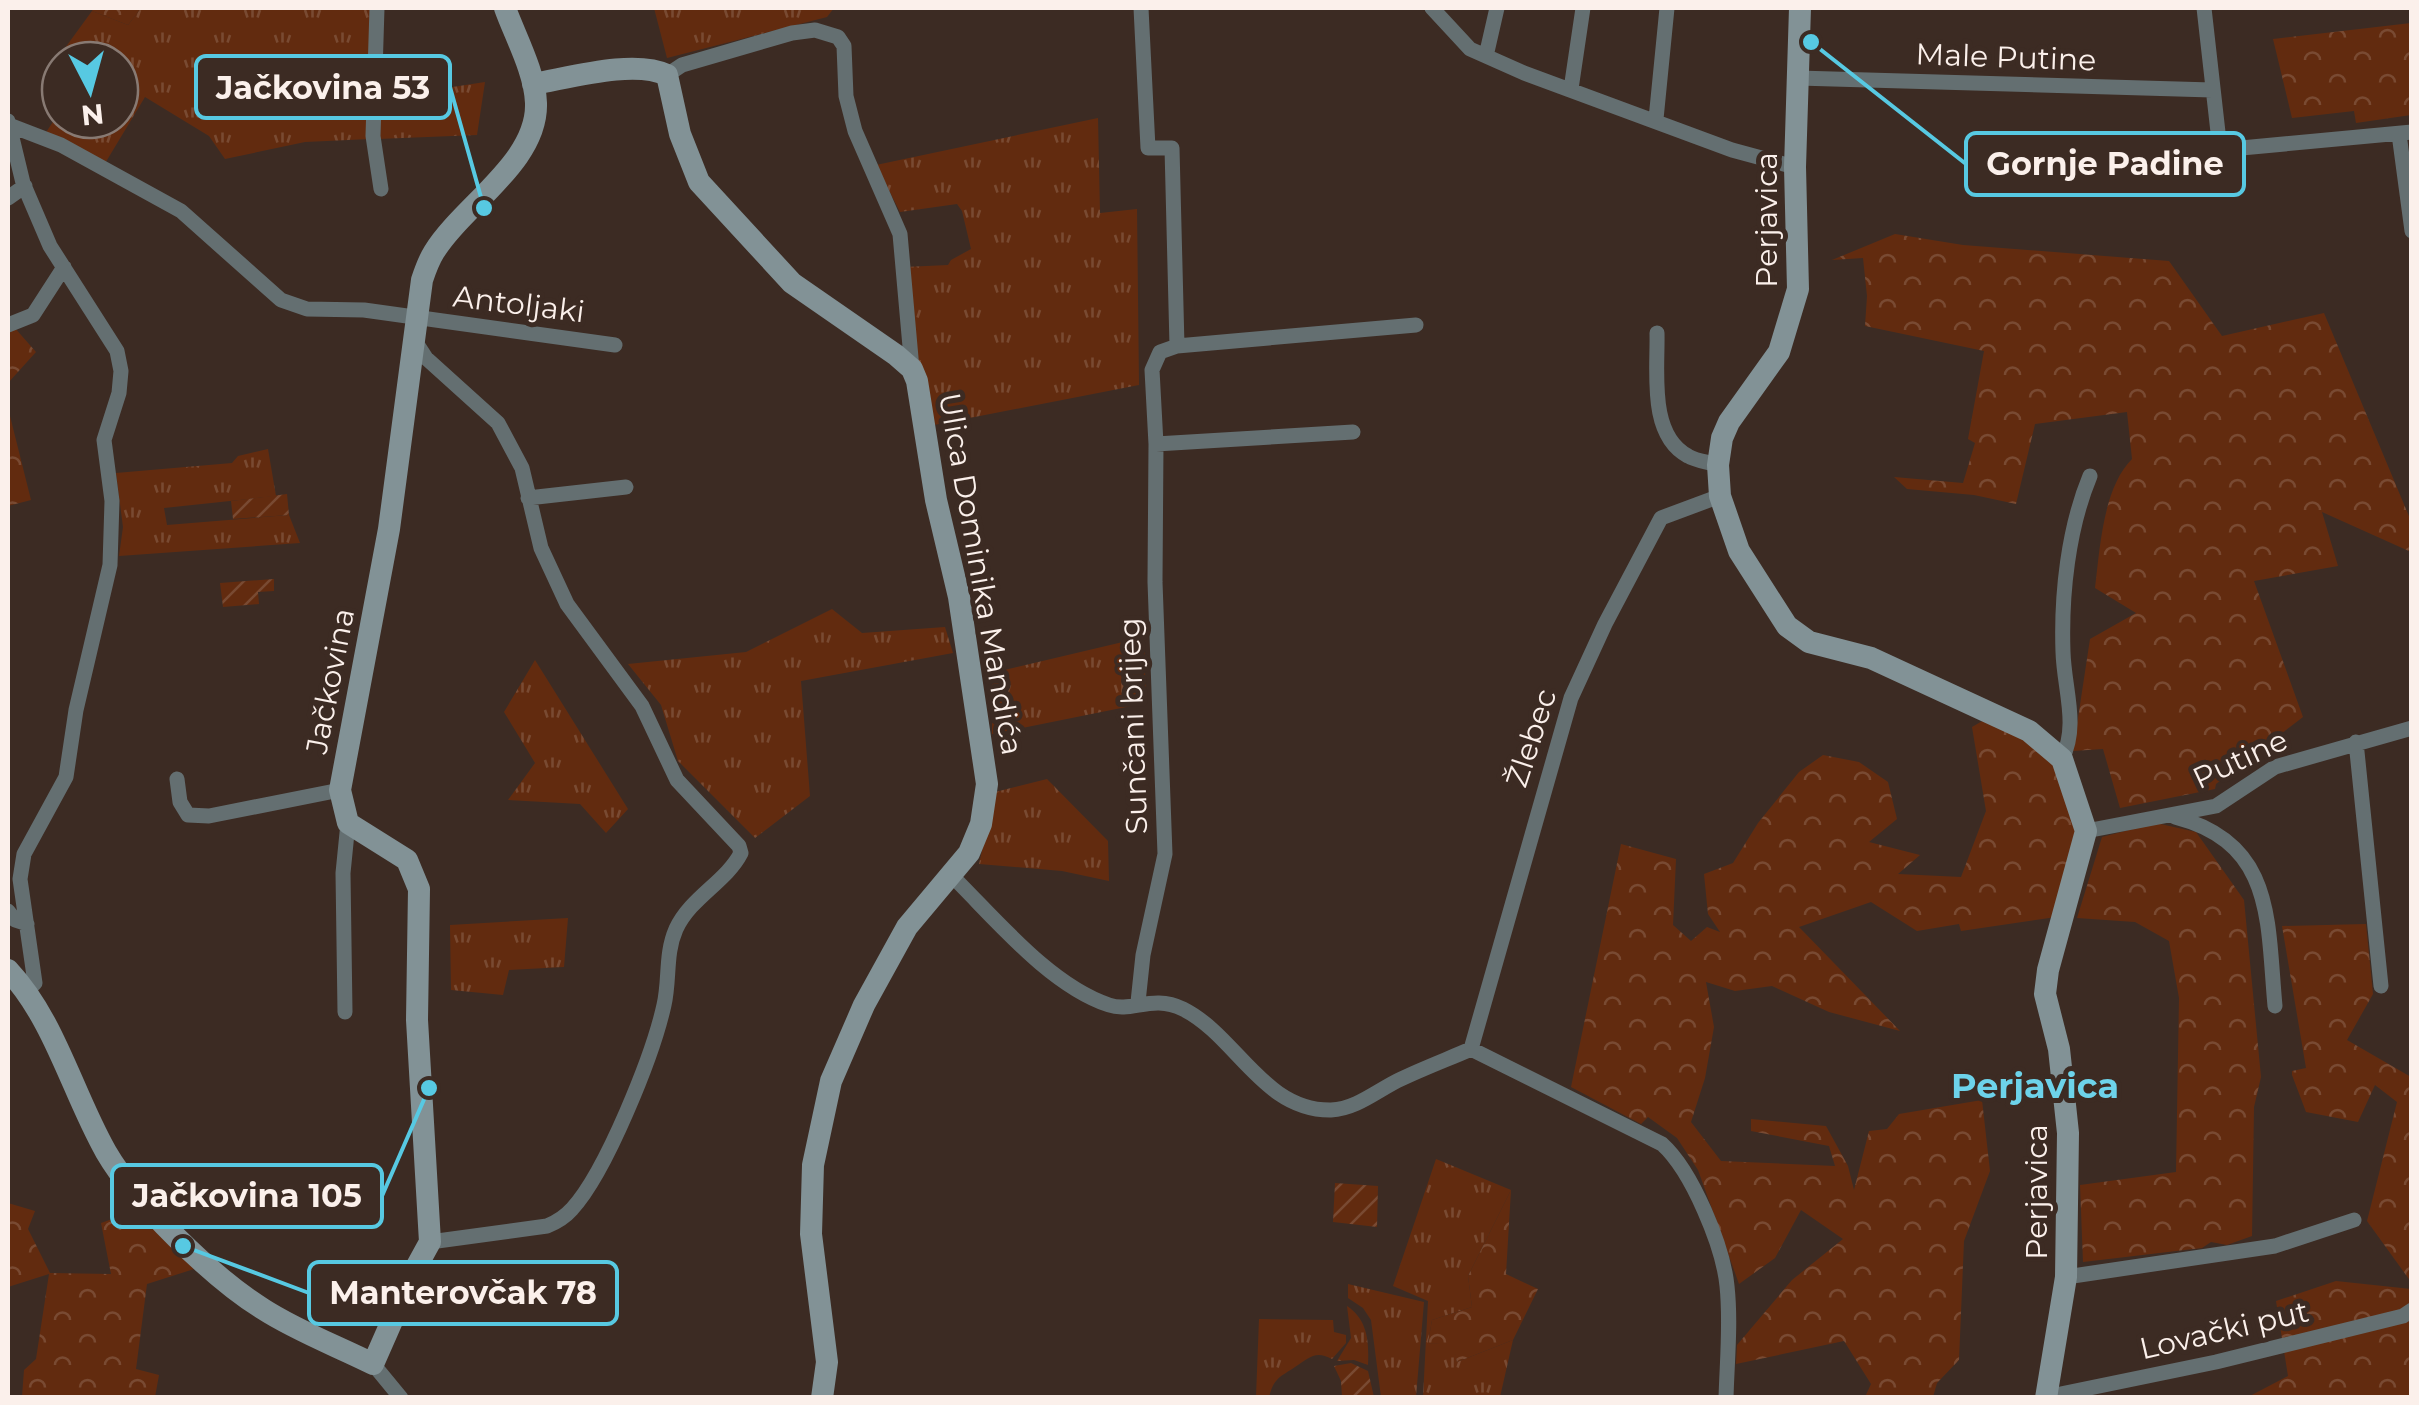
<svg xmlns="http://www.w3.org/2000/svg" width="2419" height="1405" font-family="Montserrat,sans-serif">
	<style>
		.grass { fill: url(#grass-tufts) }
		.forest { fill: url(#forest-crowns) }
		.garden { fill: url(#garden-furrows) }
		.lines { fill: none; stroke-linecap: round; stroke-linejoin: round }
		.street { stroke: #646f71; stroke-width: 15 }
		.secondary { stroke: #829296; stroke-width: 22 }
		.labels { text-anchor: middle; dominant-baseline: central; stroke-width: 10; stroke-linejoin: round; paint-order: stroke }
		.street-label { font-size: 30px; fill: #fbf0eb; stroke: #3c2b23 }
		.quarter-label { font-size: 35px; font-weight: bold; fill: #6dd3ea; stroke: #3c2b23 }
		.leader { fill: none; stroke: #57c9e2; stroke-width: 4 }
		.callout-dot { fill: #57c9e2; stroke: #3c2b23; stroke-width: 4 }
		.callout { fill: #3c2b23; stroke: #57c9e2; stroke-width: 4 }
		.callout-label { font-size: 32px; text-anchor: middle; font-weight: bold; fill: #fbf0eb }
	</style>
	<defs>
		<pattern id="grass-tufts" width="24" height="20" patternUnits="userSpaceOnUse" patternTransform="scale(2.5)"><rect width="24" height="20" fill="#622b0f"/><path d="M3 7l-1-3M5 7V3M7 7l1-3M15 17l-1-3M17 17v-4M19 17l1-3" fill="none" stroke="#794a32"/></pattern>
		<pattern id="forest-crowns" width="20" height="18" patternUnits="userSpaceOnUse" patternTransform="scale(2.5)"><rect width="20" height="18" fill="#622b0f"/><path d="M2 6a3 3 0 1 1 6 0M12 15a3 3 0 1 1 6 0" fill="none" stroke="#794a32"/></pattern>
		<pattern id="garden-furrows" width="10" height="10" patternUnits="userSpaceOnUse" patternTransform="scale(2.5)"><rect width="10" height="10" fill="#622b0f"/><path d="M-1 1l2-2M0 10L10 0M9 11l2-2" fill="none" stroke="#794a32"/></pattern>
	</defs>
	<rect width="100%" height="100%" fill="#3c2b23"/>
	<path class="grass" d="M141,8H374L370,139L305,142L225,159L209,136L145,97L104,165L45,134L60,111V120H120V60H85L65,48L92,11L128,25Z
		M654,8H834L827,17L667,58Z
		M443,81L446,88L485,82L477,135L378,139L381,88Z
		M1098,118L1100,213L1137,209L1139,385L934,425L914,350L905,267L948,265L951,260L971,249L962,211L957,204L900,212L876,165Z
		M268,449L276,496L164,508L167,525L289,515L300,543L119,556L123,527L116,473L232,463L238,456Z
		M832,609L862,633L945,627L953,653L801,681L810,796L755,838L678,761L661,705L628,664L746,652Z
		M1144,637L1146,703L992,734V673Z
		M535,660L628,809L606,833L580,804L508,800L535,763L504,712Z
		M1047,779L1108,841L1109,881L1062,871L979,864L995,792Z
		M568,918L564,967L509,970L503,995L451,990L450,925Z
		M1436,1159L1511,1190L1468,1276L1472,1307L1432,1320L1428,1343L1454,1344L1457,1362L1513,1340L1500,1397H1423L1428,1301L1393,1286Z
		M1348,1284L1424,1302L1416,1397H1381L1371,1320L1363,1308L1348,1298Z
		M1347,1306C1368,1320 1369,1342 1368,1365L1354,1360L1337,1361L1351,1338Z
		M1259,1319L1333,1320L1334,1332L1346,1335V1343L1332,1359C1315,1350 1309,1358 1295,1367C1280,1377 1274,1378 1269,1397H1256Z"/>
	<path class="forest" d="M94,8H141L128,25L92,11Z
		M2411,23V115L2356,123L2354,111L2292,118L2273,39Z
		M1895,234L1963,245L2169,261L2222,336L2324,313L2411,521V552L2322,512L2338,566L2254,581L2303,717L2216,784L2215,789L2120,808L2103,749L2073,751L2090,639L2136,613L2095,588C2100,548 2103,488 2132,459L2127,412L2035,424L2016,504L1974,495L1907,489L1894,477L1963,483L1975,443L1968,439L1984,351L1865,326L1867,296L1863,258L1832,260Z
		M14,327L36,352L8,383V332Z
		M8,408L31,500L8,506V407Z
		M1984,720L2034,745L2058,763L2079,828L2056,917L1961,931L1959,924L1917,931L1871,902L1799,927L1900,1031L1829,1012L1772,986L1735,991L1706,982L1714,1027L1705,1078L1691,1122L1721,1161L1835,1166L1829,1146L1751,1131V1119L1826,1126L1848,1166L1854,1190L1869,1131L1887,1129L1899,1114L1982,1100L1990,1171L1964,1241L1959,1360L1937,1383L1933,1397H1865L1871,1384L1844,1341L1736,1364L1737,1345L1792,1280L1843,1239L1801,1210L1775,1258L1739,1284L1698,1170L1677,1138L1648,1117L1641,1124L1571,1087L1621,844L1676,859L1673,925L1691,941L1707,927L1720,932L1708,914L1704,874L1733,863L1758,823L1799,772L1823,755L1859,762L1888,782L1897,819L1869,842L1920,855L1898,874L1961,877L1986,811L1972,727Z
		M2156,823L2196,832L2244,900L2261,1077L2254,1107L2252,1236L2227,1245L2211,1242L2202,1248L2083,1262L2080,1185L2176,1172L2179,998L2169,941L2135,922L2077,918L2102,837Z
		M2366,924L2373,994L2347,1040L2411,1077V1282L2367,1221L2397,1102L2375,1085L2358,1122L2306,1112L2292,1075V1071L2306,1068L2282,926Z
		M1511,1190L1506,1274L1538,1289L1513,1340L1457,1362L1453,1345L1428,1343L1432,1320L1472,1307L1468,1276Z
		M150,1201L213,1263L147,1284L136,1369L159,1375L155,1397H22L24,1370L36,1359L49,1274L8,1287V1203L35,1211L28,1229L50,1273L111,1274L101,1223L135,1211Z
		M2336,1281L2411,1289V1397L2246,1398L2288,1376L2276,1301Z"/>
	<path class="garden" d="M287,494L289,515L233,519L231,501Z
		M274,579V591L258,592L259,604L223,607L220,583Z
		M1335,1183L1378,1186L1377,1227L1333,1222Z
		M1351,1363L1368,1371L1374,1397H1342L1341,1381L1334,1366Z"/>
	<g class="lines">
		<path class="street" d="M377,8L373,136L381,189
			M1432,8L1470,49L1524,73L1732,150L1795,167
			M2204,8L2220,150L2412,132
			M1486,56L1497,8
			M667,75L682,65L792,33L815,30L838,37L844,46L846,96L855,131L900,234L912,369
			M1798,78L2212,90
			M1571,89L1583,8
			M1656,119L1667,8
			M8,121L23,183L50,246L117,351L121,371L119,393L104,440L112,501L110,565L76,710L66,777L24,854L20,879L35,983L27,991
			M9,125L61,145L181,211L281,300L307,309L364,310L615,345
			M2399,134L2412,231
			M2026,180L2077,186L2190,170L2202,167L2220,150
			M8,198L25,186
			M8,325L33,315L64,267
			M1657,333C1658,370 1648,435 1688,456C1696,461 1708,462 1718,465
			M415,341L426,358L498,423L522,468L541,548L567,604L642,706L677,780L739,846L741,853C726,882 691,897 676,929C665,954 670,979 664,1005C653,1055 606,1172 572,1209C565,1217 557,1222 547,1226L430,1242
			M1177,346L1416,325
			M1156,444L1353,432
			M528,498L626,487
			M2356,742L2381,986
			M2062,759C2079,725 2064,689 2063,652C2061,595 2068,529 2090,476
			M177,779L180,802L188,815L209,816L340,790
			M2175,817C2275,843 2267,921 2275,1006
			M2086,831L2216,806L2275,767L2412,728
			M950,874C995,918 1049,985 1109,1005C1132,1013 1152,994 1183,1009C1237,1036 1263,1111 1331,1110C1357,1109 1379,1089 1401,1079C1424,1068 1448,1059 1471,1049L1662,1144C1692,1171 1723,1246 1727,1286C1731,1323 1727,1361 1726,1398
			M8,911L15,920L27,924
			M1138,1002L1143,955L1165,854L1155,582L1156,444L1152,370L1160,352L1177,346L1172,148H1148L1141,8
			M345,1012L343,873L348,823
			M1471,1049L1571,698L1605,624L1661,518L1720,496
			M2066,1277L2275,1246L2354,1220
			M373,1364L401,1398
			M2046,1397L2216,1362L2403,1316L2412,1310"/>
		<path class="secondary" d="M1800,8L1795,167L1798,289L1779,352L1729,422L1722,438L1718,465L1720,496L1739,551L1787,626L1809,642L1871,658L2029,731L2062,759L2086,831L2048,970L2045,994L2059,1049L2068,1133L2066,1277L2046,1398
			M533,84C569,78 634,59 667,75L680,134L699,182L792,283L896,355L912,369L917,381L936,500L959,597L987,784L981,824L969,853L907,927L864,1005L831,1081L813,1165L811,1234L827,1362L822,1398
			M8,970C55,1020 72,1092 106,1152C135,1202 213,1278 263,1309C297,1331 337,1346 373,1364L413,1273L430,1242L417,1020L419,889L407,860L348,823L340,790L389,529L422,280C425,271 429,260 434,252C463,205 538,162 536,103C535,72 515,36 505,8"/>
	</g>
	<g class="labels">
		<g class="street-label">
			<text transform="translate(2006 57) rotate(2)">Male Putine</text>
			<text transform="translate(1766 220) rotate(-90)">Perjavica</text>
			<text transform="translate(519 304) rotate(7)">Antoljaki</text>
			<text transform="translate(981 574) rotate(80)">Ulica Dominika Mandića</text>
			<text transform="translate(330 681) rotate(-79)">Jačkovina</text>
			<text transform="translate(1133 726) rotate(-92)">Sunčani brijeg</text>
			<text transform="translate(1531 738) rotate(-72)">Žlebec</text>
			<text transform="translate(2240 759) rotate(-25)">Putine</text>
			<text transform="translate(2036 1192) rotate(-90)">Perjavica</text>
			<text transform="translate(2224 1330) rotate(-13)">Lovački put</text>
		</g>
		<g class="quarter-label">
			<text x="2035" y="1085">Perjavica</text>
		</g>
	</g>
	<path class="leader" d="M484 208L450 87M1811 42L1966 164M429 1088L382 1196M183 1246L309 1293"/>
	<g class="callout-dot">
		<circle cx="484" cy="208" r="10"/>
		<circle cx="1811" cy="42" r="10"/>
		<circle cx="429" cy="1088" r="10"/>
		<circle cx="183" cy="1246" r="10"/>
	</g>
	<g class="callout">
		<rect x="196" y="56" width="254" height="62" rx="10"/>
		<rect x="1966" y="133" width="278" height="62" rx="10"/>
		<rect x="112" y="1165" width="270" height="62" rx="10"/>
		<rect x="309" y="1262" width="308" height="62" rx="10"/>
	</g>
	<g class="callout-label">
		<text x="323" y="99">Jačkovina 53</text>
		<text x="2105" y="175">Gornje Padine</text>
		<text x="247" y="1207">Jačkovina 105</text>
		<text x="463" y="1304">Manterovčak 78</text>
	</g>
	<rect width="2419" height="1405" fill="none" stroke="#fbf0eb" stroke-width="20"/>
	<g transform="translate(90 90) rotate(174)"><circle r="48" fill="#3c2b23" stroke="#887a73" stroke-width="2.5"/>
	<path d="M0-8L18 38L0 25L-18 38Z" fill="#57c9e2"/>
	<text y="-15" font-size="28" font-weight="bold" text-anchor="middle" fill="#fbf0eb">N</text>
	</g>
</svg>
